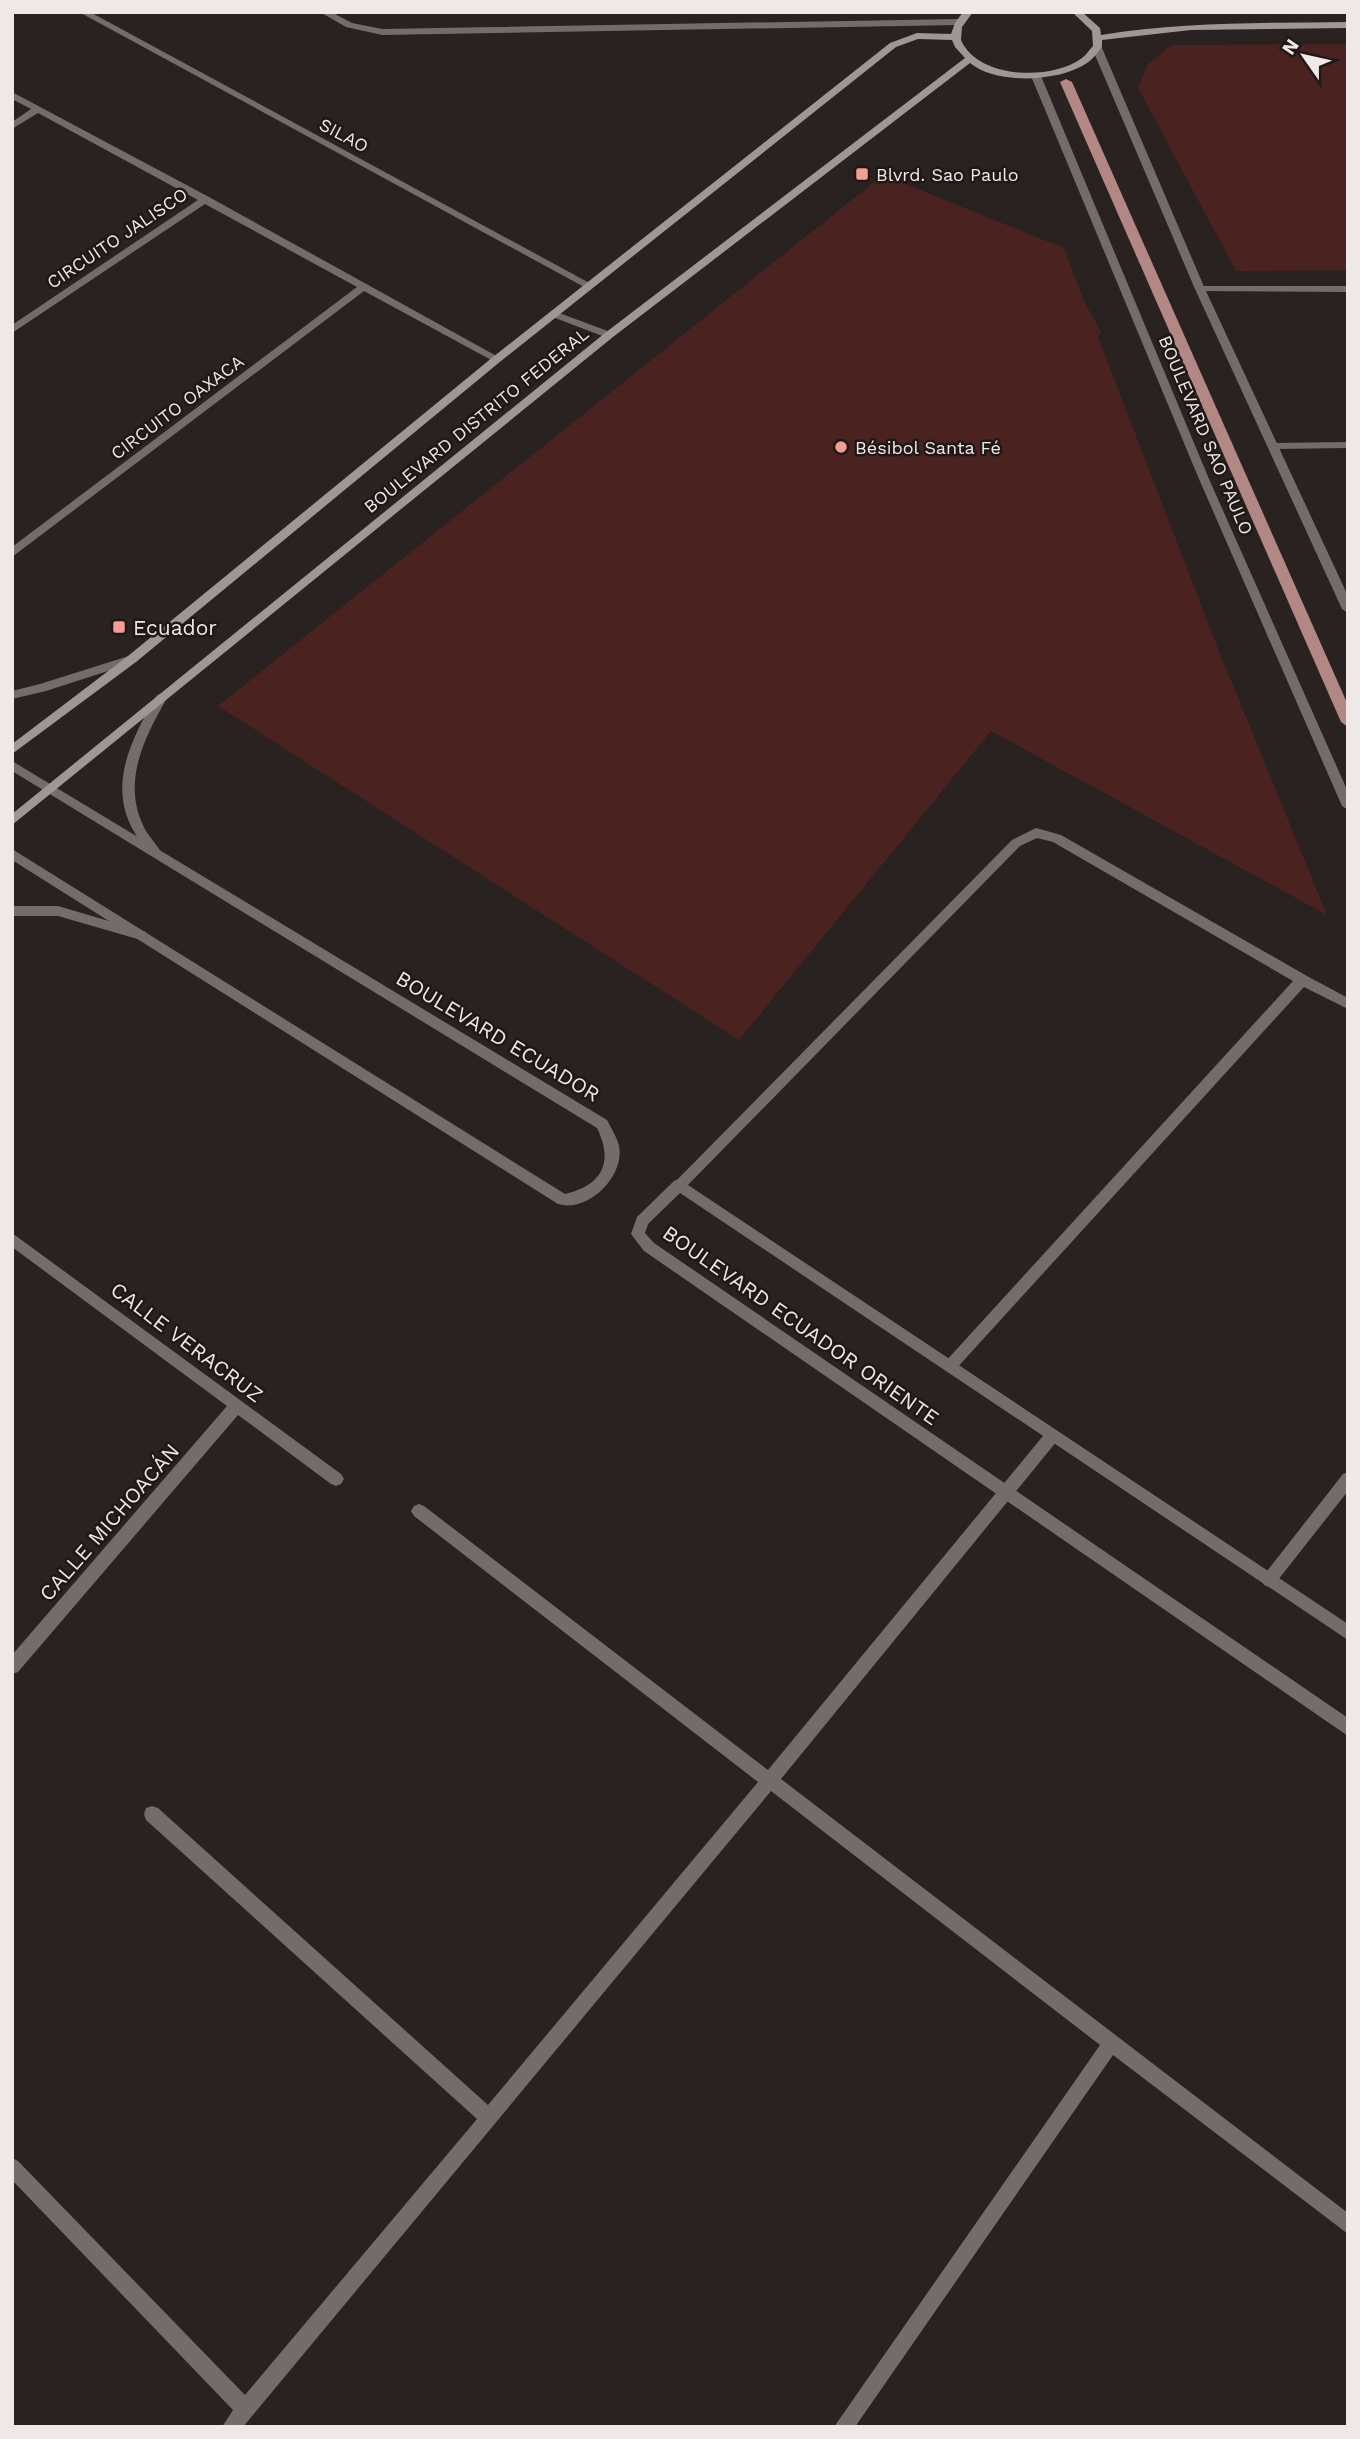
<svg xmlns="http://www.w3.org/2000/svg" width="1360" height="2439" font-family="'Work Sans',sans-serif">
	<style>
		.green { fill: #4a2220 }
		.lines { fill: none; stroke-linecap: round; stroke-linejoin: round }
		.stream { fill: #b28784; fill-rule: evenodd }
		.minor { fill: #726d6c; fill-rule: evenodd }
		.tertiary { fill: #726d6c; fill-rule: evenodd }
		.secondary { fill: #9e9796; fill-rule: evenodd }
		.poi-dot { fill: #f59c96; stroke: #201817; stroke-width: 2.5 }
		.labels { text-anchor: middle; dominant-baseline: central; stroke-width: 5; stroke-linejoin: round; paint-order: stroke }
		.far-street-label { font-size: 18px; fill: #eee8e7; stroke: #201817 }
		.far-poi-label { font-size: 18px; fill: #eee8e7; stroke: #201817; text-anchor: start }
		.poi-label { font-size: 21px; fill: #eee8e7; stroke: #201817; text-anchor: start }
		.street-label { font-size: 21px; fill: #eee8e7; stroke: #201817 }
	</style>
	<rect width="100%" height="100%" fill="#2a2121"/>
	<path class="green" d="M1348,44V270L1236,271L1138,88L1148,64L1171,45Z
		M883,175L1064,248L1084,301L1101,332L1098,337L1217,646L1327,915L991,731L739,1040L218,706Z"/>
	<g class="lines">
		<path class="stream" d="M1066,79L1072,82L1348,705V727L1341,722L1060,82Z"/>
		<path class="minor" d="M79,12H90L595,286L586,288Z
			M320,12H331L352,23L382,29L958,19L963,22L958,25L382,35L346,27Z
			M12,92L209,197L502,359L501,361H493L364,291L12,557V547L357,287L205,204L12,333V325L198,200L38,113L12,129V122L31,109L12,99Z
			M1200,286H1348V292L1196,291V287Z
			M554,311L613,333L614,335L609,338L605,337L550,316V312Z
			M1348,442V448L1273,449L1268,446L1273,443Z
			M132,655L138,659L136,662L46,691L12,699V691L40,684Z
			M161,694L167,698C145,737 122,780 143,825C147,835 156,843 161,852L155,857L151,855C144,846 137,838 132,828C108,782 133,736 157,695Z
			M1036,828L1061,835L1307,976L1348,998V1009L1304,987L955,1370L950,1372L945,1370L943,1366L945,1362L1293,981L1053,842L1037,838L1020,846L684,1189H674L672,1185L1012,840Z
			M12,906H58L146,932L147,935L141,940L58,916H12Z
			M12,1233L341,1474L344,1479L341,1484L336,1486L331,1484L238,1415L18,1672L12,1674V1655L227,1406L12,1247Z
			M1052,1429L1057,1431L1059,1436L1057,1441L781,1779L1348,2213V2234L1113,2055L855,2427H834L1100,2045L771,1791L243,2427H222L233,2410L12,2180V2158L18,2161L245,2395L477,2119L146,1820L144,1814L146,1808L152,1806L158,1808L488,2105L758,1782L414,1516L411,1511L414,1506L419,1504L424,1506L768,1770L1047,1431Z
			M1348,1472V1491L1274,1585L1269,1587L1264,1585L1261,1580L1264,1575L1343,1474Z"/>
		<path class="tertiary" d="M1097,45L1102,48L1205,289L1348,596V613L1342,609L1195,289L1092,48Z
			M1036,73L1041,76L1209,479L1348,792V810L1342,806L1199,479L1031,76Z
			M12,761L607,1120C611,1128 617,1137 619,1146C625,1176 588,1213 558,1204L12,860V849L565,1194C602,1185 614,1163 597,1128L12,771Z
			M679,1179L1348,1624V1640L680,1193L648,1224L645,1233L654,1243L1348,1718V1736L644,1251L631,1234L637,1217L674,1181Z"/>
		<path class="secondary" d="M963,12H973L962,27L961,40C978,79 1051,81 1082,58C1086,55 1089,50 1093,46L1092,31L1072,12H1082L1100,28L1101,35C1183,22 1265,23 1348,22V28L1191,30L1102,40V47C1098,52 1093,59 1087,63C1059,82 997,85 970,63L613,337L12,825V814L605,333L965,58L955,47L952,40L918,39L896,47L501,361L136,662L12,754V744L128,656L493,357L890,43L917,33L951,34L955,23Z"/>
	</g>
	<g class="poi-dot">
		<rect x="855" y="167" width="14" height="14" rx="3.5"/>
		<circle cx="841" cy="447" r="7"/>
		<rect x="112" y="620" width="14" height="14" rx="3.5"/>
	</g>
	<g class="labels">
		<g class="far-street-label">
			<text transform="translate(344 135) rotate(28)">SILAO</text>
			<text transform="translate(117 238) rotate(-34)">CIRCUITO JALISCO</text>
			<text transform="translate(177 407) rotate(-37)">CIRCUITO OAXACA</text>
			<text transform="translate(476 420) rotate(-39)">BOULEVARD DISTRITO FEDERAL</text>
			<text transform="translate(1206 435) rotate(67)">BOULEVARD SAO PAULO</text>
		</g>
		<g class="far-poi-label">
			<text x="876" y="174">Blvrd. Sao Paulo</text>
			<text x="855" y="447">Bésibol Santa Fé</text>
		</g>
		<g class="poi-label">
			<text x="133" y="627">Ecuador</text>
		</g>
		<g class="street-label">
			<text transform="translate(498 1036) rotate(31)">BOULEVARD ECUADOR</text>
			<text transform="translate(801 1325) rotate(35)">BOULEVARD ECUADOR ORIENTE</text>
			<text transform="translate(187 1342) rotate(37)">CALLE VERACRUZ</text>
			<text transform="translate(109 1522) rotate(-49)">CALLE MICHOACÁN</text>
		</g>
	</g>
	<rect width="1360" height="2439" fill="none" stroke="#eee8e7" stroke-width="28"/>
	<g transform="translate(1304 56) rotate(304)" stroke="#201817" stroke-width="5" paint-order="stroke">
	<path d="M0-5L12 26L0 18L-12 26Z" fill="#eee8e7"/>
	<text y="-10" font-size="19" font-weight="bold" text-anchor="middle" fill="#eee8e7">N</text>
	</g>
</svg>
